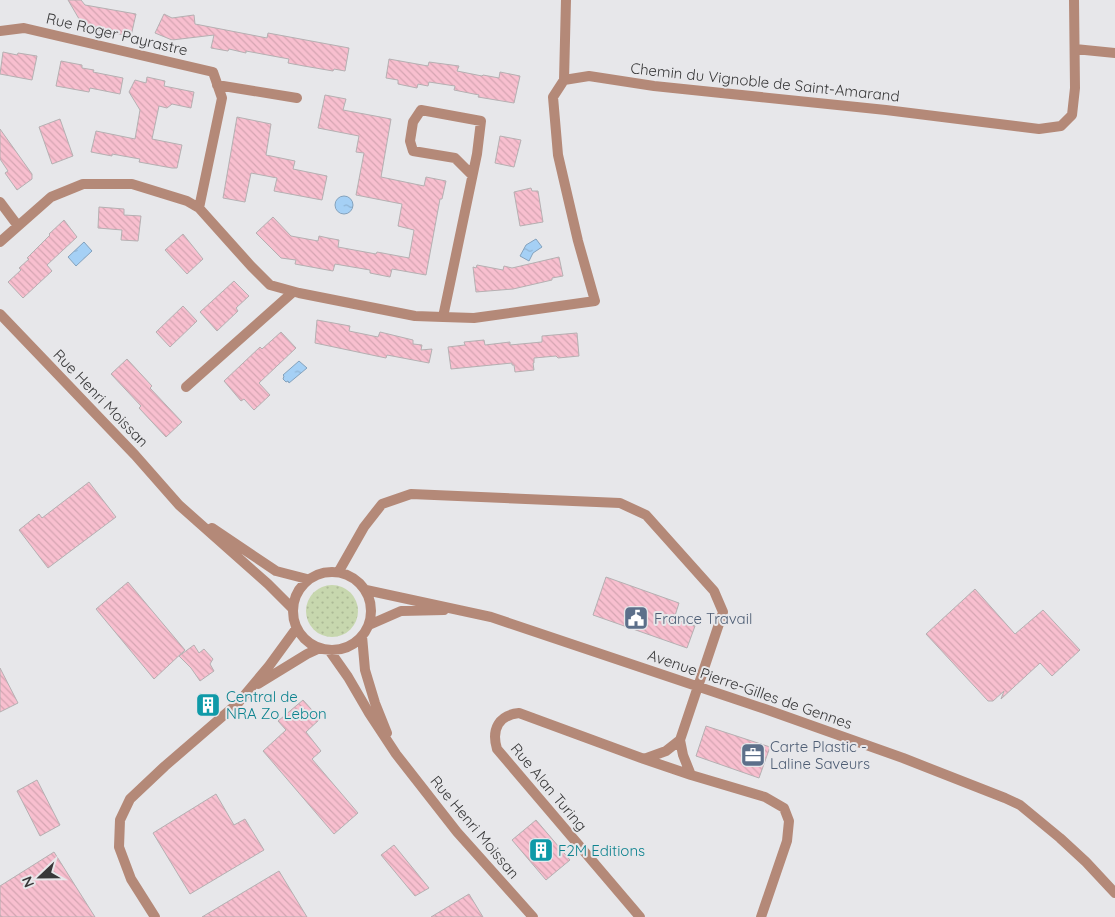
<svg xmlns="http://www.w3.org/2000/svg" width="1115" height="917" font-family="Quicksand,sans-serif">
	<style>
		.grass { fill: url(#grass-dots) }
		.water { fill: url(#water-ripples); stroke: #84a2bd }
		.building { fill: url(#building-back-hatch); stroke: #b5b0b2 }
		.lines { fill: none; stroke-linecap: round; stroke-linejoin: round }
		.minor { stroke: #b48978; stroke-width: 10 }
		.labels { text-anchor: middle; dominant-baseline: central; stroke-width: 4; stroke-linejoin: round; paint-order: stroke }
		.street-label { font-size: 15px; fill: #383839; stroke: #e7e7ea }
		.service-label { font-size: 15px; fill: #4e5e75; stroke: #e7e7ea; text-anchor: start }
		.culture-label { font-size: 15px; fill: #0d838f; stroke: #e7e7ea; text-anchor: start }
	</style>
	<defs>
		<pattern id="grass-dots" width="8" height="8" patternUnits="userSpaceOnUse" patternTransform="scale(1.25)"><rect width="8" height="8" fill="#c7d7ae"/><path d="M2 2h.1M6 6h.1" fill="none" stroke="#acb996" stroke-width="1.8" stroke-linecap="round"/></pattern>
		<pattern id="water-ripples" width="26" height="14" patternUnits="userSpaceOnUse" patternTransform="scale(1.25)"><rect width="26" height="14" fill="#a5d0f5"/><path d="M2 4q2-2 4 0t4 0M15 11q2-2 4 0t4 0" fill="none" stroke="#8fb3d3"/></pattern>
		<pattern id="building-back-hatch" width="6" height="6" patternUnits="userSpaceOnUse" patternTransform="scale(1.25)"><rect width="6" height="6" fill="#f8bfcf"/><path d="M-1 5l2 2M0 0l6 6M5-1l2 2" fill="none" stroke="#d5a5b2"/></pattern>
	</defs>
	<rect width="100%" height="100%" fill="#e7e7ea"/>
	<path class="grass" d="M306 611a26 26 0 1 1 52 0a26 26 0 1 1-52 0Z"/>
	<path class="water" d="M335 205a9 9 0 1 1 18 0a9 9 0 1 1-18 0Z
		M536,239L542,247L533,253L529,261L520,256L526,245Z
		M84,242L92,251L76,266L68,257Z
		M299,361L307,368L289,383L288,381L286,382L283,379L284,376L283,375Z"/>
	<path class="building" d="M68,0H81L85,5L136,14L131,36L96,30L97,27L82,24Z
		M164,14L172,18L194,15L195,24L267,38L268,33L349,48L345,71L334,69L333,71L304,66L288,63L289,59L246,51V53L229,49L228,51L211,48L214,35L172,40L155,33Z
		M3,52L17,55L18,53L37,56L32,80L0,74Z
		M389,59L428,66L429,62L459,66L457,71L482,76L483,75L499,78L500,72L520,76L514,103L478,97L479,95L454,90L455,86L429,82L428,86L418,84L417,88L398,84V80L386,78Z
		M61,61L82,65V68L94,70L93,72L123,78L120,94L90,88L89,92L56,86Z
		M147,77L165,81L164,86L194,92L191,108L172,104L167,108L159,106L152,139L182,145L177,168H172L139,162L140,159L112,154V156L91,152L96,131L135,139L140,110L129,92L135,80L146,83Z
		M325,95L346,99L343,110L391,119L381,177L424,186L426,177L446,181L442,199H440L426,275L392,269L390,277L370,273V270L335,264L333,271L295,264L296,260L281,258L256,233L273,217L291,236L318,241L319,236L328,238L339,240L338,247L376,254L377,252L409,258L414,230L398,226L402,204L356,195L364,153L356,152L359,136L318,128Z
		M237,117L271,124L266,155L295,161L293,169L327,176L322,200L274,191L277,178L251,173L245,202L223,198Z
		M60,119L73,156L52,164L39,127Z
		M0,129L32,174V179L17,190L5,173L8,171L0,159Z
		M500,136L521,140L514,167L495,163Z
		M531,188L532,191H538L543,222L520,226L514,192Z
		M99,207L124,209V215L141,216L138,241L121,240L122,230L98,228Z
		M64,220L77,237L47,265L52,271L23,298L8,282L21,270L19,268L29,259L27,258L50,235L49,234Z
		M183,234L203,259L187,274L165,250Z
		M559,257L563,276L552,278V280L513,289L476,292L473,267L476,268L477,265L503,270L504,266L512,268Z
		M234,281L249,296L236,308L238,311L217,331L200,312Z
		M183,306L197,321L170,347L156,332Z
		M317,320L350,326L349,331L378,337L380,332L413,340V344L422,345L421,350L432,349L429,363L387,355L386,358L315,343Z
		M281,332L296,348L259,383L270,395L254,410L244,399L241,401L224,381L260,347L262,349Z
		M577,333L579,356L558,358L556,356L534,358V363H533L534,370L515,372L514,365H512V363L451,369L448,347L465,345L464,342L484,340L485,345L510,342V345L542,342V336Z
		M127,359L152,386L150,388L182,422L166,437L139,408L141,406L111,374Z
		M89,482L116,517L48,568L19,530L39,514L42,518Z
		M606,577L679,603L674,619L695,626L687,648L593,615Z
		M128,582L185,650L154,679L96,609Z
		M975,589L1015,634L1043,610L1080,650L1052,676L1040,663L1001,699L1004,691L993,701H988L926,634Z
		M194,645L199,653L204,649L213,659L210,664L214,671L200,681L191,668L179,656Z
		M0,668L18,703L0,712Z
		M303,700L320,719L306,732L321,751L312,759L358,813L334,834L263,751L286,730L278,721Z
		M706,726L770,747L759,778L696,756Z
		M37,780L60,825L40,836L17,791Z
		M216,794L234,825L245,819L264,850L190,894L153,833Z
		M536,820L570,860L546,880L512,840Z
		M394,845L429,888L415,896L381,855Z
		M54,852L95,917H0V886Z
		M279,871L307,917H202Z
		M469,894L483,917H431Z"/>
	<g class="lines">
		<path class="minor" d="M0,31L24,28L213,72L222,98L199,208
			M1075,49L1115,53
			M564,80L566,0
			M217,85L297,98
			M0,202L18,226
			M0,242L51,197L83,184H132L187,201L199,208L251,266L270,285L299,293L415,316L443,317L474,318L595,301L578,241L558,155L553,97L564,80L589,76L654,86L886,110L1039,129L1061,126L1072,115L1075,88L1074,0
			M0,314L135,455L179,505L268,584L292,608
			M443,317L477,154L481,121L421,110L413,122L410,141L413,151L455,158L472,175
			M186,387L293,292
			M212,528L276,571L307,579
			M339,571L364,527L382,504L411,494L620,503L646,515L714,591L723,612L680,740L683,755L691,775
			M293 611a39 39 0 1 1 78 0a39 39 0 1 1-78 0Z
			M366,590L491,617L765,709L903,758L1005,798L1020,805L1060,838L1086,862L1115,893
			M369,625L401,611L444,610
			M362,636L365,670L375,703L387,733
			M329,650L348,677L369,713L396,754L457,832L533,917
			M258,684L307,654L320,648
			M644,759L666,751L680,740
			M155,917L131,879L119,847L120,820L130,799L165,766L238,703L269,666L296,629
			M640,917L497,749C491,729 499,715 519,713L644,759L691,775L765,797L784,808L789,821L787,841L761,917"/>
	</g>
	<defs>
		<symbol id="civic-square" viewBox="-11 -11 22 22"><rect x="-9" y="-9" width="18" height="18" rx="4" fill="#5c6f8a" stroke="#e7e7ea"/><path d="M-.6-6.5H3V-4.5H.6V-3L4-1V1h2V6H-6V1h2V-1L-.6-3ZM-1.2 2.5V6h2.4V2.5Z" fill="#fff"/></symbol>
		<symbol id="building-square" viewBox="-11 -11 22 22"><rect x="-9" y="-9" width="18" height="18" rx="4" fill="#0f9aa8" stroke="#e7e7ea"/><path d="M-4-6H4V6H1V3H-1V6H-4ZM-2.5-4.3h1.7v1.8h-1.7ZM.8-4.3h1.7v1.8H.8ZM-2.5-1h1.7V.8h-1.7ZM.8-1h1.7V.8H.8Z" fill="#fff"/></symbol>
		<symbol id="office-square" viewBox="-11 -11 22 22"><rect x="-9" y="-9" width="18" height="18" rx="4" fill="#5c6f8a" stroke="#e7e7ea"/><path d="M-6-3h4V-5.5h4V-3h4V5H-6ZM-1-4.5V-3h2v-1.5ZM-6 0V1H6V0Z" fill="#fff"/></symbol>
	</defs>
	<g fill-rule="evenodd">
		<use href="#civic-square" x="622" y="604" width="28" height="28"/>
		<use href="#building-square" x="194" y="691" width="28" height="28"/>
		<use href="#office-square" x="739" y="741" width="28" height="28"/>
		<use href="#building-square" x="527" y="836" width="28" height="28"/>
	</g>
	<g class="labels">
		<g class="street-label">
			<text transform="translate(117 34) rotate(13)">Rue Roger Payrastre</text>
			<text transform="translate(765 82) rotate(6)">Chemin du Vignoble de Saint-Amarand</text>
			<text transform="translate(101 398) rotate(46)">Rue Henri Moissan</text>
			<text transform="translate(750 689) rotate(19)">Avenue Pierre-Gilles de Gennes</text>
			<text transform="translate(549 787) rotate(50)">Rue Alan Turing</text>
			<text transform="translate(475 827) rotate(50)">Rue Henri Moissan</text>
		</g>
		<g class="service-label">
			<text x="654" y="618">France Travail</text>
			<text x="770" y="746">Carte Plastic -<tspan x="770" dy="17">Laline Saveurs</tspan></text>
		</g>
		<g class="culture-label">
			<text x="226" y="696">Central de<tspan x="226" dy="17">NRA Zo Lebon</tspan></text>
			<text x="558" y="850">F2M Editions</text>
		</g>
	</g>
	<g transform="translate(40 877) rotate(248)" stroke="#e7e7ea" stroke-width="4" paint-order="stroke">
	<path d="M0-4L9 19L0 12L-9 19Z" fill="#383839"/>
	<text y="-8" font-size="14" font-weight="bold" text-anchor="middle" fill="#383839">N</text>
	</g>
</svg>
